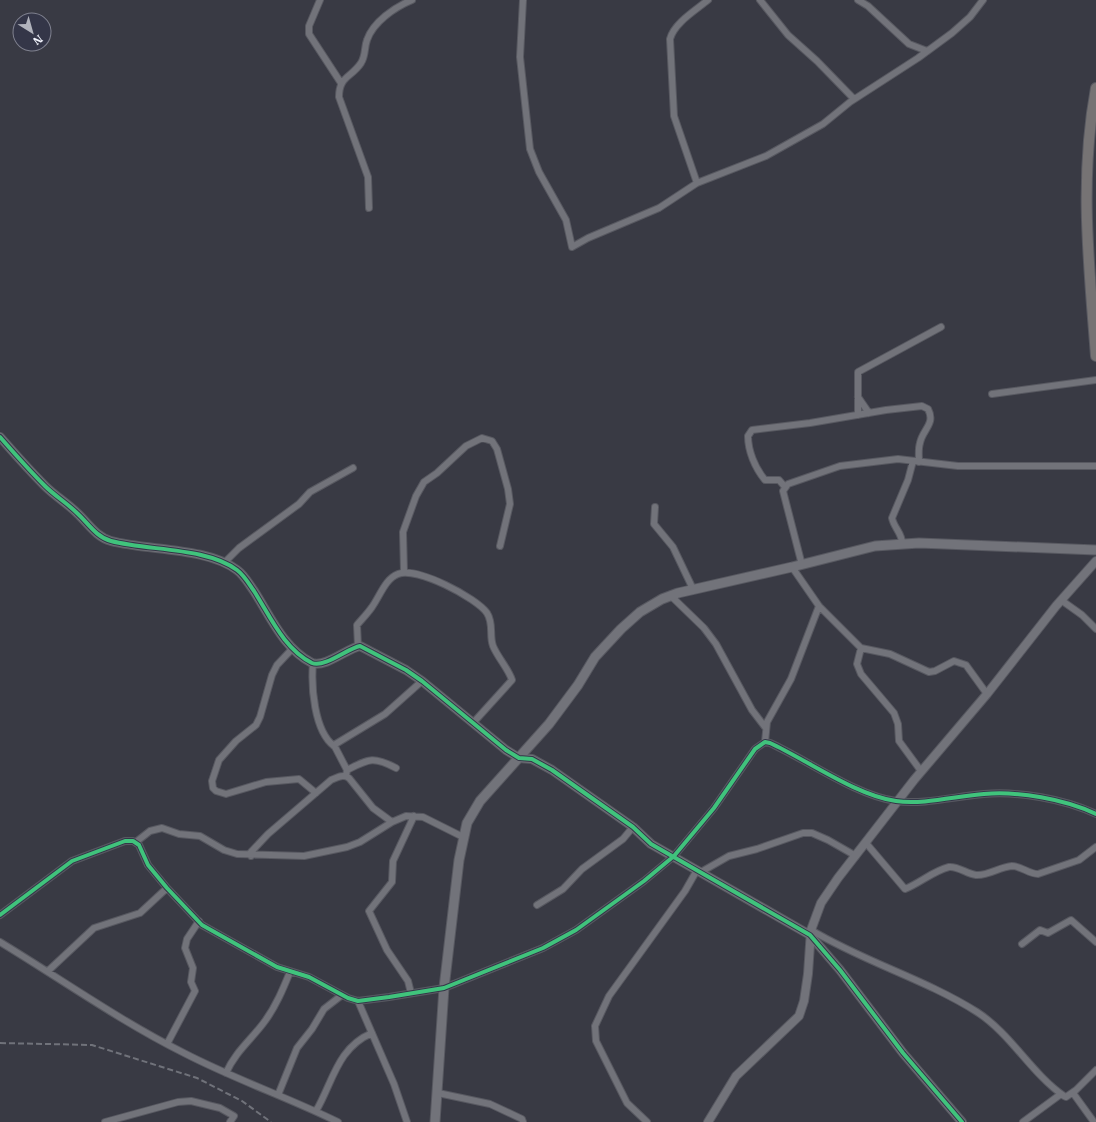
<svg xmlns="http://www.w3.org/2000/svg" width="1096" height="1122" font-family="'IBM Plex Serif',serif">
	<style>
		.lines { fill: none; stroke-linecap: round; stroke-linejoin: round }
		.minor-casing { stroke: #585961; stroke-width: 8 }
		.tertiary-casing { stroke: #585961; stroke-width: 10 }
		.secondary-casing { stroke: #585961; stroke-width: 11 }
		.primary-casing { stroke: #585961; stroke-width: 12 }
		.minor { stroke: #72737a; stroke-width: 6 }
		.tertiary { stroke: #72737a; stroke-width: 8 }
		.secondary { stroke: #72737a; stroke-width: 9 }
		.primary { stroke: #767374; stroke-width: 10 }
		.rail { stroke: #70727a; stroke-width: 2; stroke-dasharray: 6 3; stroke-linecap: butt }
		.cycleway-casing { stroke: #343648; stroke-width: 6 }
		.cycleway { stroke: #40c37c; stroke-width: 4 }
	</style>
	<rect width="100%" height="100%" fill="#393a44"/>
	<g class="lines">
		<defs>
			<path id="minor" d="M320,0L309,26V34L341,83
				M523,0L520,57L530,149L539,172L566,220L572,247L588,238L659,208L697,183L766,156L823,124L850,102L918,58L952,33L970,17L983,0
				M760,0L788,35L817,61L854,99
				M858,0L868,6L909,44L927,51
				M697,183L674,116L670,39C674,23 696,10 708,0
				M369,208L368,177L339,97C339,76 351,78 361,63C366,55 364,48 367,40C373,22 395,7 412,0
				M992,394L1096,380
				M858,397L869,413
				M858,415V372L941,327
				M785,487L779,480H765C755,468 748,451 748,436L752,430L810,423L886,410L922,406L928,409C936,424 922,430 920,443C918,449 919,456 919,462
				M655,507L654,524L673,547L693,589
				M902,543C902,533 894,528 892,518L908,480L913,461
				M224,563L239,548L299,504L310,492L353,468
				M802,565L783,491L788,484L840,466L898,459L958,466H1096
				M792,567L819,606L861,648L890,654L929,672L935,671L954,661L966,665L987,694
				M404,572L403,532L416,496L424,482L437,473L466,446L482,438L492,441L497,449L508,489L510,504L500,546
				M670,595L704,628L716,644L752,710L765,727
				M1061,600L1082,615L1096,629
				M358,646L357,625C362,619 368,613 372,607C380,596 385,579 398,574C416,566 477,598 487,613C494,624 489,635 493,646C498,658 508,668 512,680L473,723
				M293,648L277,665L272,675L260,717L256,725L236,741L219,760L212,781L213,788L216,791L226,794L266,782L299,779L316,793
				M861,648L857,664L861,674L894,713L898,724L899,741L921,771
				M313,663C311,686 314,731 334,746
				M765,742L767,722L791,679L819,606
				M347,770C369,759 373,756 396,768
				M346,776L347,770L334,745L385,714L422,681
				M136,842L150,831L162,828L179,834L200,836L224,850L237,854L304,856L347,847L360,842L392,822L406,816L423,817L463,837
				M866,843L905,889C920,883 933,871 949,867C958,866 967,874 976,875C989,876 999,867 1012,866C1021,866 1029,874 1038,874L1079,860L1096,847
				M251,856V852L268,834L331,780C338,777 343,774 349,778L373,808L392,822
				M701,872L729,856L757,849L803,833H812L828,840L856,856
				M537,905L563,889L582,869L623,839L633,827
				M0,915L72,861L125,841H133L139,845L148,865L167,888L202,925L277,967L309,977L348,998L358,1001L389,997L444,988L543,948L576,930L644,881L674,856L714,808L755,749L765,742L770,743C807,760 857,796 896,801C923,805 957,796 984,794C1018,791 1065,799 1096,814
				M811,930C864,962 925,979 977,1012C1011,1034 1031,1073 1064,1096L1066,1097L1076,1090L1096,1070
				M0,942C61,979 120,1021 184,1053C234,1079 287,1097 338,1122
				M1022,944L1040,930L1048,933L1071,920L1096,942
				M48,971L94,928L140,913L167,888
				M411,993L408,981L387,950L369,911L392,882L393,861L414,816
				M358,1001L394,1084L407,1122
				M167,1044L195,991L191,982L193,968L185,948L187,939L199,921
				M226,1073C235,1052 252,1039 265,1021C276,1006 283,989 290,972
				M438,1093L490,1104L522,1119L523,1122
				M1073,1093L1094,1122
				M278,1095L297,1048L312,1029L324,1009L342,995
				M316,1111C333,1082 337,1048 372,1033
				M105,1122L178,1102L191,1101L220,1108L234,1116L230,1122
				M647,1122L627,1103L596,1041L595,1026L609,996L685,891L697,870
				M1023,1122L1061,1094"/>
			<path id="tertiary" d="M0,437C14,453 29,470 45,486C55,496 67,503 77,513C88,523 96,537 111,541C149,551 206,547 237,570C244,575 249,584 254,591C270,616 284,649 312,663C325,668 348,648 360,646L406,670L422,681L506,750L519,758L532,759L552,770L633,827L651,844L810,935L840,970L903,1053L962,1122
				M708,1122L736,1076L799,1016L804,1001L808,974L811,930L821,903L838,878L914,780L987,694L1056,606L1096,561"/>
			<path id="secondary" d="M435,1122L444,988L459,860L467,823L480,801L549,724L578,685L595,657L621,629L640,612L662,599L678,593L792,567L875,546L919,543L1096,550"/>
			<path id="primary" d="M1096,88C1079,179 1089,265 1096,356"/>
		</defs>
		<use href="#minor" class="minor-casing"/>
		<use href="#tertiary" class="tertiary-casing"/>
		<use href="#secondary" class="secondary-casing"/>
		<use href="#primary" class="primary-casing"/>
		<use href="#minor" class="minor"/>
		<use href="#tertiary" class="tertiary"/>
		<use href="#secondary" class="secondary"/>
		<use href="#primary" class="primary"/>
		<path class="rail" d="M0,1043L92,1045L197,1078L242,1101L271,1122"/>
		<defs>
			<path id="cycleway" d="M0,437C14,453 29,470 45,486C55,496 67,503 77,513C88,523 96,537 111,541C149,551 206,547 237,570C244,575 249,584 254,591C270,616 284,649 312,663C325,668 348,648 360,646L406,670L422,681L506,750L519,758L532,759L552,770L633,827L651,844L810,935L840,970L903,1053L962,1122
				M0,915L72,861L125,841H133L139,845L148,865L167,888L202,925L277,967L309,977L348,998L358,1001L389,997L444,988L543,948L576,930L644,881L674,856L714,808L755,749L765,742L770,743C807,760 857,796 896,801C923,805 957,796 984,794C1018,791 1065,799 1096,814"/>
		</defs>
		<use href="#cycleway" class="cycleway-casing"/>
		<use href="#cycleway" class="cycleway"/>
	</g>
	<g transform="translate(32 32) rotate(143)"><circle r="19" fill="#343648" stroke="#808290"/>
	<path d="M0-3L7 15L0 10L-7 15Z" fill="#b1b3bc"/>
	<text y="-6" font-size="11" font-weight="bold" text-anchor="middle" fill="#f2f4fd">N</text>
	</g>
</svg>
